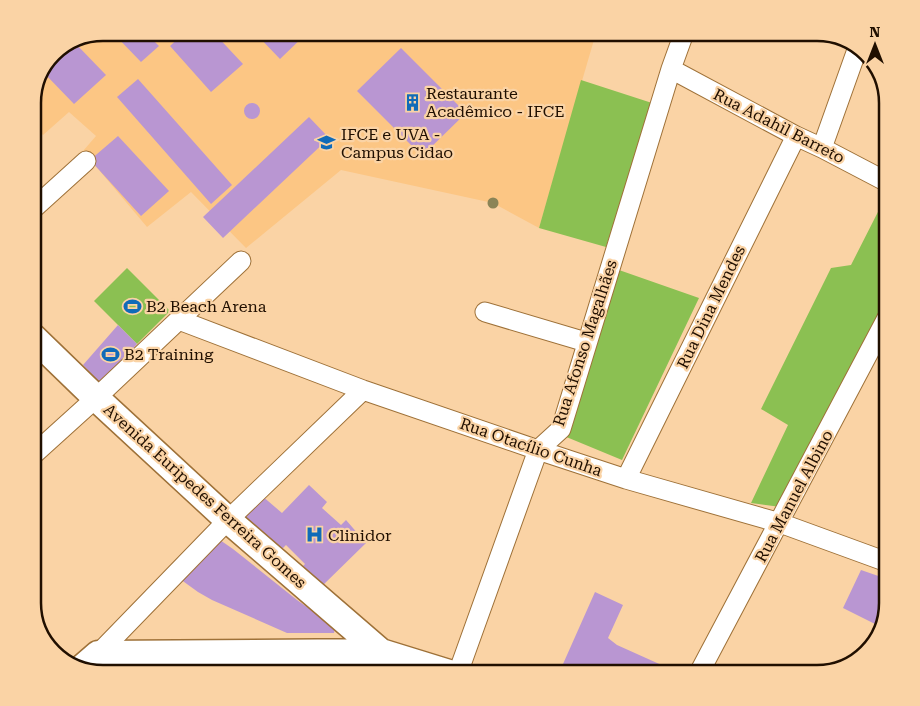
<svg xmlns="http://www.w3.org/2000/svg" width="920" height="706" font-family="'Roboto Serif',serif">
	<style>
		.built { fill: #fcc684 }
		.green { fill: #8bc052 }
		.building { fill: #b996d2 }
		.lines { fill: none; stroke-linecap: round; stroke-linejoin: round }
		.street-casing { stroke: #9e7138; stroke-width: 21 }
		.secondary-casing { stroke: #9e7138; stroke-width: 29 }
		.street { stroke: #fff; stroke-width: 19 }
		.secondary { stroke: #fff; stroke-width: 26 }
		.tree { fill: #8a8457 }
		.labels { text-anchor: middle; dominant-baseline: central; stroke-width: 4.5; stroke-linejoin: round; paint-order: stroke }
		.poi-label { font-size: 16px; fill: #200f00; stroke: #fad3a5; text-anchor: start }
		.street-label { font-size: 16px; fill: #200f00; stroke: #fad3a5 }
		.rim { fill: none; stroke: #200f00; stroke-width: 2.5 }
	</style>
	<rect width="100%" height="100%" fill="#fad3a5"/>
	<path class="built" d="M104,33H596L539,228L493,203L341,170L246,248L191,192L147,227L83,151L96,136L69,112L43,135L33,125V99L57,50Z"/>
	<path class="green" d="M581,80L652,103L606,247L539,228Z
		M883,202L887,204V308L788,508L751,503L788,425L761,409L831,268L851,265Z
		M127,268L170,311L137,344L94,301Z
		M619,270L699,298L622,460L564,436Z"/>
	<path class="building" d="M113,33H146L159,46L141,62Z
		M184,33H214L243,64L211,92L170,46Z
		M255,33H307L280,59Z
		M75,43L106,75L74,104L45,74L57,50Z
		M401,48L466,113L422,156L357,91Z
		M138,79L232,185L211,204L117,97Z
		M244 111a8 8 0 1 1 16 0a8 8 0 1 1-16 0Z
		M309,117L329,138L223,238L203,217Z
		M118,136L169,191L141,216L90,160Z
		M118,325L137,344L101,384L83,365Z
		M309,485L327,502L322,508L341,525L346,520L366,543L319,589L300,569L305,564L286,545L279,552L241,519L261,495L282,513Z
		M217,538L233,549L297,600L335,627L334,633H287L212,600L198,592L180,579Z
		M861,570L887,579V603L879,626L843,608Z
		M595,592L623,605L608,638L617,645L666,667L664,672L667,673H559Z
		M360,664L379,666L401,673H358Z"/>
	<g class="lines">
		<defs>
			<path id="street" d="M671,69L796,136L822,148L887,182
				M822,148L858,47
				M33,209L86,161
				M485,312L586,342
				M179,320L363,390L538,450L626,479L780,523L887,562
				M33,455L96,398L241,261
				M626,479L796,136
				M98,654L228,520L363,390
				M150,655L151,673
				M458,673L538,450L561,429L671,69L684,33
				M699,673L887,318"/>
			<path id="secondary" d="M33,337L96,398L228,520L381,652
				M83,667L98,654L381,652L449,673"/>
		</defs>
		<use href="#street" class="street-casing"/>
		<use href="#secondary" class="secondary-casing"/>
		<use href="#street" class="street"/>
		<use href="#secondary" class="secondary"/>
	</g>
	<circle class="tree" cx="493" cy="203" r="5.5"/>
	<defs>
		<symbol id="building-bare" viewBox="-9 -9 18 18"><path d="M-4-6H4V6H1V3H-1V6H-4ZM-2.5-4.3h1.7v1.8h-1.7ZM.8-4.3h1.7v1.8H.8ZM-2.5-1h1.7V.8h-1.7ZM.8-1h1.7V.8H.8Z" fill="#106bb8" stroke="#fad3a5" stroke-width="2.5" paint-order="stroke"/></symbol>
		<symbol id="university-bare" viewBox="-9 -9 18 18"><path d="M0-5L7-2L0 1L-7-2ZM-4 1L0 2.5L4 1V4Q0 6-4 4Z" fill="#106bb8" stroke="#fad3a5" stroke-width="2.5" paint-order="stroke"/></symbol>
		<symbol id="stadium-bare" viewBox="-9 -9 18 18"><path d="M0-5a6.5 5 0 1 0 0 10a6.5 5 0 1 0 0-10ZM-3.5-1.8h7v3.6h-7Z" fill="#106bb8" stroke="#fad3a5" stroke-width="2.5" paint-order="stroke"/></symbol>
		<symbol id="hospital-bare" viewBox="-9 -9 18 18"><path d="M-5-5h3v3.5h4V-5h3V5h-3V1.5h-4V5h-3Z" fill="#106bb8" stroke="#fad3a5" stroke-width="2.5" paint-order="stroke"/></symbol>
	</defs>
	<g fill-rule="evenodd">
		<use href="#building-bare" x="400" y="90" width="25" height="25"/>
		<use href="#university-bare" x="314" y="130" width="25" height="25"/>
		<use href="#stadium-bare" x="120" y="294" width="25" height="25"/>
		<use href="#stadium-bare" x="98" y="342" width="25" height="25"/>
		<use href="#hospital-bare" x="302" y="522" width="25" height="25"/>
	</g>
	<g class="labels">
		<g class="poi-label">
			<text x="426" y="93">Restaurante<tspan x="426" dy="18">Acadêmico - IFCE</tspan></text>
			<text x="341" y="134">IFCE e UVA -<tspan x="341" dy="18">Campus Cidao</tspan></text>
			<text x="146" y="306">B2 Beach Arena</text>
			<text x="124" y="354">B2 Training</text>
			<text x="328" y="535">Clinidor</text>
		</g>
		<g class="street-label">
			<text transform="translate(779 126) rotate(27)">Rua Adahil Barreto</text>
			<text transform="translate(711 307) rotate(-64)">Rua Dina Mendes</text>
			<text transform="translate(585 343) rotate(-72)">Rua Afonso Magalhães</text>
			<text transform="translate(531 447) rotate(19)">Rua Otacílio Cunha</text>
			<text transform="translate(205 496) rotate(42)">Avenida Euripedes Ferreira Gomes</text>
			<text transform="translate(794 496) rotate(-62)">Rua Manuel Albino</text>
		</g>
	</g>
	<path d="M0 0H920V706H0ZM103 41H817A62 62 0 0 1 879 103V603A62 62 0 0 1 817 665H103A62 62 0 0 1 41 603V103A62 62 0 0 1 103 41Z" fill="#fad3a5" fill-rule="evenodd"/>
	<path class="rim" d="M103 41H817A62 62 0 0 1 879 103V603A62 62 0 0 1 817 665H103A62 62 0 0 1 41 603V103A62 62 0 0 1 103 41Z"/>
	<g transform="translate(875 45)" stroke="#fad3a5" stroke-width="4" paint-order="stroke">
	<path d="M0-4L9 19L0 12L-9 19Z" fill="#200f00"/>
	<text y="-8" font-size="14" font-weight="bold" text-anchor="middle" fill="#200f00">N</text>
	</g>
</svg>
